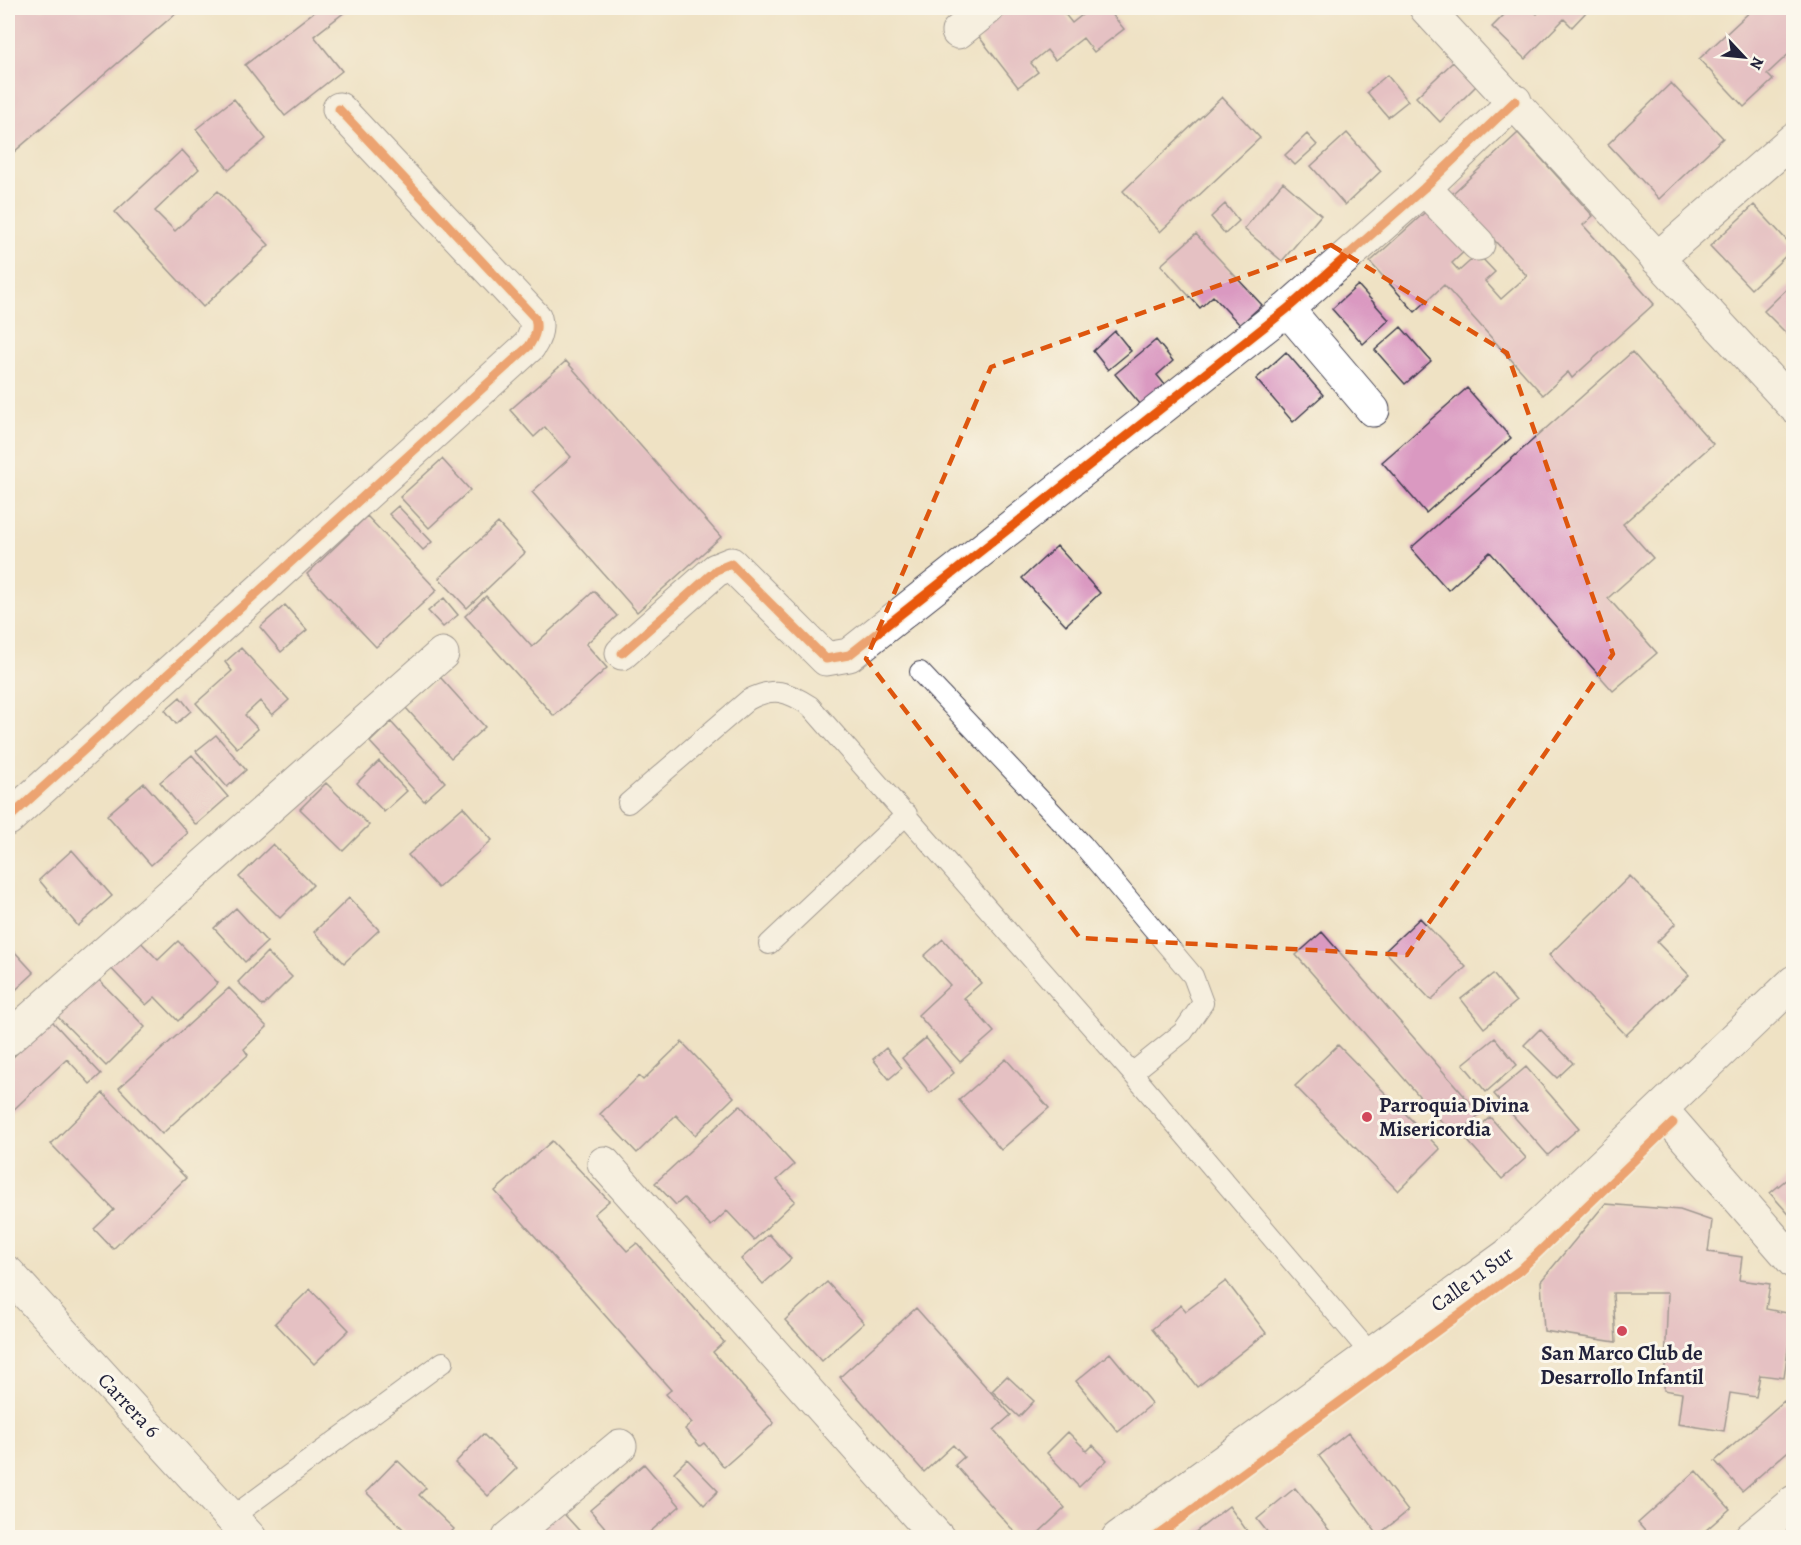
<svg xmlns="http://www.w3.org/2000/svg" width="1801" height="1545" font-family="Alegreya,serif">
	<style>
		.building { fill: #da99c1 }
		.lines { fill: none; stroke-linecap: round; stroke-linejoin: round }
		.service-casing { stroke: #413f50; stroke-width: 22 }
		.minor-casing { stroke: #413f50; stroke-width: 35 }
		.secondary-casing { stroke: #413f50; stroke-width: 35 }
		.service { stroke: #fff; stroke-width: 20 }
		.minor { stroke: #fff; stroke-width: 33 }
		.secondary { stroke: #fff; stroke-width: 33 }
		.cycleway-casing { stroke: #fbf7ec; stroke-width: 13 }
		.cycleway { stroke: #e8590c; stroke-width: 9 }
		.marked { fill: none; stroke: #de560e; stroke-width: 4.5; stroke-dasharray: 12 8; stroke-linejoin: round }
		.poi-dot { fill: #d1495b; stroke: #fbf7ec; stroke-width: 2 }
		.labels { text-anchor: middle; dominant-baseline: central; stroke-width: 6; stroke-linejoin: round; paint-order: stroke }
		.poi-label { font-size: 21px; font-weight: bold; fill: #22223b; stroke: #fbf7ec; text-anchor: start }
		.street-label { font-size: 21px; fill: #22223b; stroke: #fbf7ec }
	</style>
	<rect width="100%" height="100%" fill="#fbf7ec"/>
	<filter id="ink" filterUnits="userSpaceOnUse"><feTurbulence type="fractalNoise" baseFrequency=".0167" numOctaves="2"/><feDisplacementMap in="SourceGraphic" scale="12" xChannelSelector="R" yChannelSelector="G"/><feConvolveMatrix kernelMatrix="1 2 1 2 8 2 1 2 1" color-interpolation-filters="sRGB"/></filter>
	<filter id="wash" filterUnits="userSpaceOnUse"><feTurbulence type="fractalNoise" baseFrequency=".008" numOctaves="4" result="noise"/><feDisplacementMap in="SourceGraphic" scale="24" xChannelSelector="R" yChannelSelector="G"/><feGaussianBlur stdDeviation="1.35" result="paint"/><feColorMatrix in="noise" values="0 0 0 0 0 0 0 0 0 0 0 0 0 0 0 0 0 1.4 0 .05"/><feComposite in="paint" operator="in"/></filter>
	<g filter="url(#wash)">
		<rect width="100%" height="100%" fill="#efe2c4"/>
		<g id="blocks">
			<path class="building" d="M8,8H182L8,157Z
				M319,8H350L314,36L342,71L285,116L245,65Z
				M1009,8H1060L1072,23L1091,8H1107L1124,29L1094,52L1083,38L1055,60L1047,50L1031,63L1038,72L1018,87L976,33Z
				M1511,8H1530L1537,14L1543,8H1590L1572,27L1564,19L1525,59L1492,27Z
				M1754,8H1794V49L1767,74L1773,80L1744,107L1699,59Z
				M1453,62L1476,86L1440,122L1416,97Z
				M1387,75L1408,101L1388,117L1367,92Z
				M1671,83L1723,138L1659,199L1608,144Z
				M1222,97L1260,138L1160,232L1123,191Z
				M234,99L266,139L229,170L196,129Z
				M1347,133L1381,171L1345,205L1311,166Z
				M1518,133L1593,216L1583,225L1654,304L1572,378L1568,372L1543,395L1444,285L1415,312L1370,262L1432,206L1469,247L1452,263L1459,271L1478,254L1495,272L1485,281L1501,299L1527,276L1452,194Z
				M1307,134L1317,145L1295,165L1285,155Z
				M182,150L199,169L155,211L175,231L218,191L269,245L203,307L115,212Z
				M1283,182L1321,215L1282,261L1244,229Z
				M1225,204L1239,221L1225,234L1211,217Z
				M1754,205L1794,248L1751,289L1710,246Z
				M1196,234L1262,305L1240,325L1213,296L1200,308L1161,265Z
				M1794,282V341L1764,311Z
				M1358,285L1389,320L1363,344L1332,309Z
				M1401,327L1431,361L1405,384L1375,350Z
				M1115,331L1131,351L1108,370L1093,351Z
				M1156,340L1173,361L1157,375L1170,391L1146,411L1115,374Z
				M1286,352L1323,395L1293,422L1256,379Z
				M1632,352L1713,444L1623,524L1653,558L1608,598L1657,653L1613,691L1490,552L1448,590L1411,548Z
				M566,361L721,537L637,612L532,492L571,457L545,427L534,437L510,410Z
				M1467,388L1511,438L1426,513L1382,462Z
				M442,459L470,490L429,528L400,497Z
				M398,506L432,542L423,550L389,514Z
				M367,516L437,590L376,647L307,574Z
				M498,523L525,553L467,608L439,578Z
				M1057,546L1100,593L1066,625L1022,578Z
				M594,591L617,616L586,644L607,668L554,716L465,616L486,596L532,647Z
				M444,598L458,615L443,627L428,611Z
				M285,605L307,630L281,652L260,627Z
				M241,648L289,700L272,715L260,701L245,715L258,729L237,748L196,703L232,671L225,662Z
				M440,677L485,727L451,758L406,708Z
				M180,697L191,711L176,724L165,710Z
				M391,722L445,782L424,801L370,742Z
				M216,735L246,770L227,787L196,751Z
				M192,755L228,797L196,825L160,782Z
				M379,761L407,791L384,812L357,783Z
				M144,783L188,833L151,865L107,815Z
				M326,783L369,825L343,851L300,809Z
				M463,807L492,840L438,888L408,855Z
				M273,844L313,885L280,918L239,877Z
				M72,850L112,896L78,926L39,880Z
				M1630,876L1676,923L1657,942L1689,975L1626,1035L1549,955Z
				M349,898L379,930L344,963L314,932Z
				M236,908L267,942L245,962L214,928Z
				M1420,918L1466,967L1431,1000L1385,951Z
				M1322,932L1480,1114L1455,1137L1296,955Z
				M134,935L158,960L178,941L218,983L178,1021L155,997L146,1005L105,962Z
				M943,939L981,983L964,998L994,1032L960,1062L918,1015L950,985L924,956Z
				M14,951L34,973L9,996L8,956Z
				M267,952L292,977L263,1006L238,982Z
				M93,974L145,1027L106,1066L54,1013Z
				M1493,974L1516,1002L1484,1028L1461,999Z
				M229,988L267,1027L244,1049L248,1055L162,1134L119,1088Z
				M51,1020L101,1074L90,1084L67,1059L8,1115V1062Z
				M1540,1029L1573,1063L1557,1078L1524,1045Z
				M926,1038L954,1073L930,1093L902,1058Z
				M1495,1038L1517,1065L1486,1092L1463,1064Z
				M682,1042L734,1097L695,1135L676,1115L637,1153L600,1114L639,1076L643,1080Z
				M1338,1045L1440,1149L1398,1191L1295,1086Z
				M886,1048L902,1068L889,1079L873,1059Z
				M1006,1059L1049,1108L1001,1150L959,1100Z
				M1526,1067L1579,1128L1548,1155L1494,1094Z
				M103,1093L186,1178L113,1249L94,1229L114,1210L51,1144Z
				M740,1105L794,1165L777,1180L795,1201L754,1240L727,1211L711,1226L684,1198L676,1205L655,1183Z
				M1490,1117L1526,1158L1502,1179L1466,1139Z
				M552,1141L609,1201L594,1214L627,1251L637,1243L724,1342L713,1352L774,1423L724,1467L704,1443L700,1446L685,1429L692,1423L666,1394L671,1390L495,1191Z
				M1794,1173V1220L1770,1193Z
				M1605,1204L1680,1210L1712,1221L1708,1252L1742,1257L1739,1280L1770,1284L1766,1309L1793,1314L1784,1378L1760,1375L1756,1397L1730,1393L1724,1431L1678,1424L1682,1393L1664,1390L1668,1293H1613L1616,1342L1544,1331L1541,1281Z
				M769,1234L791,1259L763,1284L741,1259Z
				M1226,1281L1266,1333L1197,1387L1152,1329L1181,1305L1186,1311Z
				M827,1282L864,1323L822,1361L785,1320Z
				M310,1289L349,1330L314,1364L275,1323Z
				M916,1308L1011,1415L994,1430L1065,1508L1033,1538H1020L955,1465L964,1457L953,1445L924,1472L840,1377Z
				M1110,1353L1152,1404L1118,1432L1076,1381Z
				M1007,1376L1034,1401L1019,1417L992,1391Z
				M1784,1401L1794,1412V1446L1742,1491L1715,1461Z
				M1068,1432L1087,1451L1093,1445L1107,1460L1079,1487L1047,1453Z
				M1348,1433L1408,1511L1378,1535L1319,1456Z
				M483,1434L517,1468L488,1496L455,1463Z
				M687,1459L718,1491L704,1505L674,1472Z
				M397,1460L426,1488L419,1495L454,1529L446,1538H412L366,1492Z
				M644,1464L680,1506L643,1538H614L590,1510Z
				M1696,1471L1730,1509L1697,1538H1651L1638,1523Z
				M1295,1488L1333,1535L1330,1538H1272L1257,1519Z
				M555,1504L586,1538H520Z
				M1229,1506L1252,1538H1196L1193,1534Z"/>
		</g>
	</g>
	<g filter="url(#ink)">
		<use href="#blocks" fill-opacity="0" stroke="#413f50" stroke-width="1.5"/>
		<g class="lines">
			<defs>
				<path id="service" d="M920,672L1082,844L1193,976L1203,1003L1183,1032L1132,1073
					M628,803L748,700C774,686 787,691 810,706L1132,1073L1370,1353
					M769,944L907,814
					M232,1517L443,1362"/>
				<path id="minor" d="M1426,8L1794,406
					M958,32L988,8
					M1424,188L1478,244
					M1657,259L1794,139
					M1287,309L1373,410
					M622,653L716,570L731,564L826,659L849,655L1287,309L1424,188L1515,101
					M8,819L529,346C535,337 538,329 535,318L339,109
					M8,1039L442,654
					M1661,1109L1794,1262
					M604,1163L938,1538
					M509,1538L620,1446
					M1118,1538L1508,1255L1794,982
					M1751,1538L1794,1502"/>
				<path id="secondary" d="M8,1273L250,1538"/>
			</defs>
			<use href="#service" class="service-casing"/>
			<use href="#minor" class="minor-casing"/>
			<use href="#secondary" class="secondary-casing"/>
			<use href="#service" class="service"/>
			<use href="#minor" class="minor"/>
			<use href="#secondary" class="secondary"/>
			<defs>
				<path id="cycleway" d="M622,653L716,570L731,564L826,659L849,655L1287,309L1424,188L1515,101
					M8,819L529,346C535,337 538,329 535,318L339,109
					M1154,1538L1520,1270L1673,1123"/>
			</defs>
			<use href="#cycleway" class="cycleway-casing"/>
			<use href="#cycleway" class="cycleway"/>
		</g>
	</g>
	<path d="M0 0H1801V1545H0ZM1331,245L1507,353L1613,654L1407,955L1080,938L866,659L991,367Z" fill="#efe2c4" fill-opacity=".55" fill-rule="evenodd"/>
	<path class="marked" d="M1331,245L1507,353L1613,654L1407,955L1080,938L866,659L991,367Z"/>
	<g class="poi-dot">
		<circle cx="1367" cy="1117" r="6"/>
		<circle cx="1622" cy="1331" r="6"/>
	</g>
	<g class="labels">
		<g class="poi-label">
			<text x="1379" y="1105">Parroquia Divina<tspan x="1379" dy="24">Misericordia</tspan></text>
			<text x="1622" y="1353" text-anchor="middle">San Marco Club de<tspan x="1622" dy="24">Desarrollo Infantil</tspan></text>
		</g>
		<g class="street-label">
			<text transform="translate(1472 1279) rotate(-36)">Calle 11 Sur</text>
			<text transform="translate(129 1405) rotate(47)">Carrera 6</text>
		</g>
	</g>
	<rect width="1801" height="1545" fill="none" stroke="#fbf7ec" stroke-width="30"/>
	<g transform="translate(1744 57) rotate(116)" stroke="#fbf7ec" stroke-width="4.5" paint-order="stroke">
	<path d="M0-4.5L10 22L0 15L-10 22Z" fill="#22223b"/>
	<text y="-9" font-size="16" font-weight="bold" text-anchor="middle" fill="#22223b">N</text>
	</g>
</svg>
